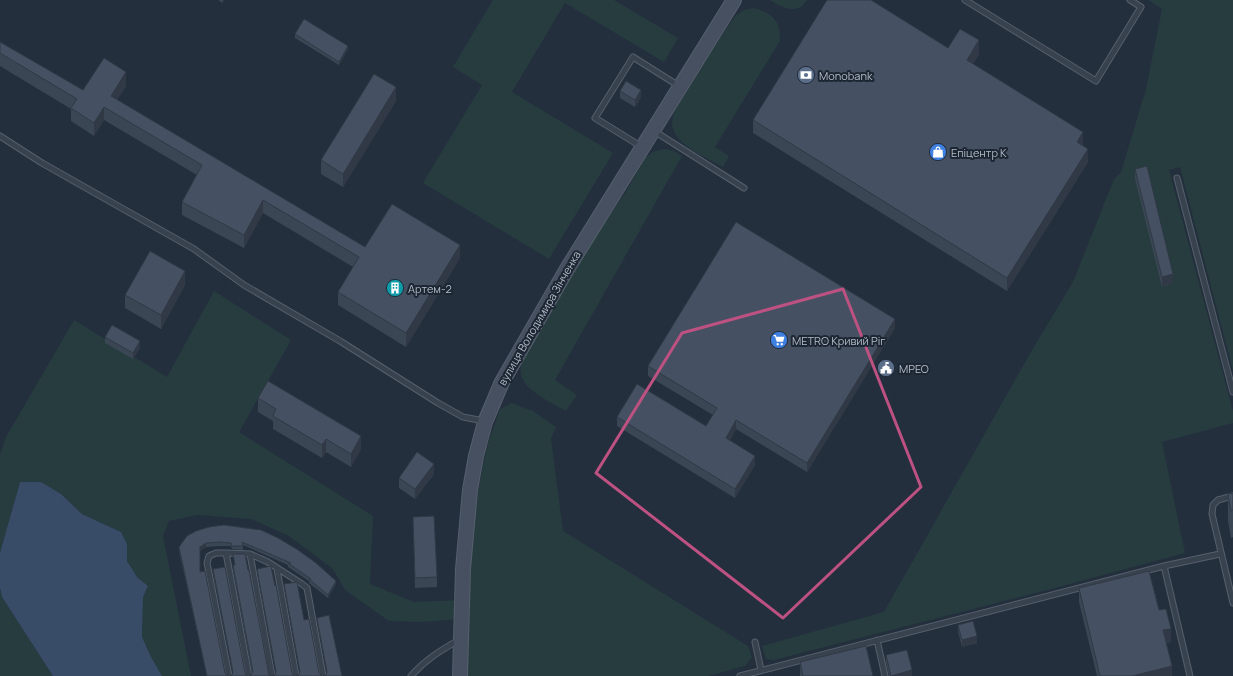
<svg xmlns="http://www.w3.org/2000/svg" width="1233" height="676" font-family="Manrope,sans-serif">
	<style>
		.green { fill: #263c3f }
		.water { fill: #394c67 }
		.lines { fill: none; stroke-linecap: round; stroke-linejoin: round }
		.service-casing { stroke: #565f6c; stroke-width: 7 }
		.secondary-casing { stroke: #565f6c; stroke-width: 16 }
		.service { stroke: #38414e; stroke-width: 5 }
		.secondary { stroke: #465061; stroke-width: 14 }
		.wall { fill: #3b4654 }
		.shaded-wall { fill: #303945 }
		.building { fill: #455162; stroke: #303945 }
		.marked { fill: none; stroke: #bd5182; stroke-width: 3; stroke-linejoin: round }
		.labels { text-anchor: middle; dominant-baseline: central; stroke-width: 4; stroke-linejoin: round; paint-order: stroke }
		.poi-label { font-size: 11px; fill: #b4bcc9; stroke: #1d2633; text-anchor: start }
		.street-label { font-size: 11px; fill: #b4bcc9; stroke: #1d2633 }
	</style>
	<rect width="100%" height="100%" fill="#242f3e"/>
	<path class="green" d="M493,0H614L678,38L664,62L565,3L512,92L613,153L549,259L423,183L482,85L453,67Z
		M770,0H807C797,16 783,8 770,0Z
		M1148,0H1233V371L1180,167L1169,170L1233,411V423L1162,442L1185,553L1055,588L774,660L766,659L762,646L884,612L1032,350L1073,282L1114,179L1121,172L1146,89L1162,9Z
		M753,8C772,12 781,21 780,41L715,147L729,156L723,167C702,155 661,140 675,111C682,97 692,86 698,71L735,16L744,10Z
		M665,149L674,151L682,156L555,380L577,395L566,411C552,403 524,391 521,374C520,371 521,367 521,364L592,240L625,193L646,157L653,152Z
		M214,291L291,340L239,432L373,516L370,584L414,602L462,600L461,619L422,622L389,621L345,590L333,569L289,536L251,519L197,515L169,521L163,536L191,676H162L151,657L142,637L143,597L148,586L137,577L127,561V544L121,532L82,514L61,494L20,482L0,553V454L6,437L74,320L167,377Z
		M512,403L533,411L556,427L551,439L563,531L748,646L752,657L745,666L708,676H465C468,605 469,532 484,461C487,444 494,426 500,409Z
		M0,588L2,597L53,676H0Z"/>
	<path class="water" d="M20,482H41L61,494L82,514L121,532L127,544V561L137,577L148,586L143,597L142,637L151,657L162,676H53L2,597L0,588V553Z"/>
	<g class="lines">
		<defs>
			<path id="service" d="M965,0L1096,81L1141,7L1130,0
				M654,131L744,188
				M0,136L42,163L194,249L244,285L340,341L438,403L463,417L484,421
				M642,147L595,118L633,57L679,86
				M1177,178L1233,392
				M1233,496L1218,500L1213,505L1212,514L1233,603
				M226,553L250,554L268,562L302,584L307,588L323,676
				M250,554L272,676
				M1164,566L1190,676
				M277,569L296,676
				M877,640L885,676
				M755,642L761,670
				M229,676L207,563L209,556L216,553H226L249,676
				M411,676C425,660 441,650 459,640
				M740,676L1164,566L1220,554"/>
			<path id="secondary" d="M460,676L463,569L470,490L476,456L485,422L502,382L567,269L734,0"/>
		</defs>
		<use href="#service" class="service-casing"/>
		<use href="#secondary" class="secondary-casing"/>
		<use href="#service" class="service"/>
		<use href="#secondary" class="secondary"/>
	</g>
	<path class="wall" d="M218,0H224L222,3Z
		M295,34L348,49L339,65L295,38Z
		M0,42L83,90L126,86L117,100L365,247L460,258L406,347L338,305V292L353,267L263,213L244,248L182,215V202L197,175L104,120L94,136L71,121V109L0,66Z
		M948,48L979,54L973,64L1083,145L1088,162L1007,291L753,133V120Z
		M620,91L641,97L635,107L620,98Z
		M396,101L343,187L321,174V160Z
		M1135,169L1173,284L1162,287L1135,179Z
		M185,285L161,329L125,308V295Z
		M895,328L807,472L736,429L730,440L755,465L735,498L617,426V417L706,426L713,415L648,376V366Z
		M105,337L140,348L133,359L105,343Z
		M258,398L361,449L351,467L326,452L322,458L273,429V421L258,412Z
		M434,474L415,499L399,488V478Z
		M1233,493V537L1231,538L1228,521V494Z
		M413,517L437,577V587L415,588Z
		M224,525L336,584L328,598L309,583V581L288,567V565L243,545V550L232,549L231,546H220L206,547L200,551V572L225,673L229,676H207L179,551V547Z
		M233,554L269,675L274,676L276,673L257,572V569L292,673L294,676H250L252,673L233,569V565H235Z
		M213,569L245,673L232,675L233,673L213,573Z
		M284,584L304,620L319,673L298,676L300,673L284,587Z
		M1079,588L1159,610L1171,642L1166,643L1172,676H1097L1079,602Z
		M317,618L342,676L326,675L327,673L317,621Z
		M958,625L977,643L962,647L958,631Z
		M886,655L912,676H889L886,662Z
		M800,662L873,676H800Z"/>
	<path class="shaded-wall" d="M979,40V54L967,73V60Z
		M348,46V49L339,65V62Z
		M126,72V86L111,109V96Z
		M396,87V101L343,187V174Z
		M641,90V97L635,107V100Z
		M104,107V120L94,136V123Z
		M1083,132V145L1077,155V142Z
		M1088,149V162L1007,291V278Z
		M263,200V213L244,248V235Z
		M460,245V258L406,347V333Z
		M185,271V285L161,329V315Z
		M1173,274V284L1162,287V277Z
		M895,319V328L807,472V463Z
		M140,341V348L133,359V353Z
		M736,420V429L726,447V438Z
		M361,436V449L351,467V454Z
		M326,439V452L322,458V445Z
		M755,456V465L735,498V489Z
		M434,464V474L415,499V489Z
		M206,543V547L200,551V547Z
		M336,581V584L328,598V595Z
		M1171,629V642L1163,644V630Z
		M977,636V643L962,647V640Z
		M1172,666V676H1132Z
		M912,670V676H891Z"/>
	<path class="building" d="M827,0H871L948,48L960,29L979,40L967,60L1083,132L1077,142L1088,149L1007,278L753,120Z
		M304,19L348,46L339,62L295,34Z
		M0,42L83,90L104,58L126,72L111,96L365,247L392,204L460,245L406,333L338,292L359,257L263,200L244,235L182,202L202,165L104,107L94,123L71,108L77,99L0,53Z
		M374,74L396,87L343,174L321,160Z
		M626,81L641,90L635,100L620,91Z
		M1147,166L1173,274L1162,277L1135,169Z
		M736,222L895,319L807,463L736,420L726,438L755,456L735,489L617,417L637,384L706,426L717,408L648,366Z
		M150,251L185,271L161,315L125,295Z
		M112,325L140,341L133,353L105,337Z
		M268,381L361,436L351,454L326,439L322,445L273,416L276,409L258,398Z
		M417,452L434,464L415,489L399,478Z
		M1233,493V510L1231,511L1228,494Z
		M434,516L437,577L415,578L413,517Z
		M224,525L261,530L278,538L298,550L316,563L336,581L328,595L309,579H311L288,563H291L242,542L243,546H232L231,543L220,542L206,543L200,547V572L205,571L225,673L229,676H207L179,547L187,536L196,531L209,527Z
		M233,554H245L248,570H249L269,675L274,676L276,672L257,569L271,566L275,586L276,585L292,673L294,676H250L253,672L233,565H235Z
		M225,567L245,673L247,676H230L232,675L233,672L213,569Z
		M1149,571L1159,610L1166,609L1171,629L1163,630L1172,666L1132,676H1100L1079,588Z
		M297,582L304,620L309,619L319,673L322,676H296H298L300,672L284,584Z
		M329,615L342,676H323L326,675L327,672L317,618Z
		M973,621L977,636L962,640L958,625Z
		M866,646L873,676H803L800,662Z
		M907,650L912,670L891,676L886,655Z"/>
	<path class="marked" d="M843,289L921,487L783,618L596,473L682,333Z"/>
	<defs>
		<symbol id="bank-disc" viewBox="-11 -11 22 22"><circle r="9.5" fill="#5c6f8a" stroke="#1d2633"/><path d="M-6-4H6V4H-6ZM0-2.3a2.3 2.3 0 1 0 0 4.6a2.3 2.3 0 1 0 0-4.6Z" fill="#fff"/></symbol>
		<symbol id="shop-disc" viewBox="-11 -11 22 22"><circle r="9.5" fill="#3f7fe0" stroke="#1d2633"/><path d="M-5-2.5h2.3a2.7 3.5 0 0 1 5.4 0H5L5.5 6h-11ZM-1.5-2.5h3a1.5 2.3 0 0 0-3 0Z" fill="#fff"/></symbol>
		<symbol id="building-disc" viewBox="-11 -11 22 22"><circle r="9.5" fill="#0f9aa8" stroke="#1d2633"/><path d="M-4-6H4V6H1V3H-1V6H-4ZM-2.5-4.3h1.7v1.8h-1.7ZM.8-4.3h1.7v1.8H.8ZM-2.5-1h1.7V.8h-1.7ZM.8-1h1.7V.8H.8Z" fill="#fff"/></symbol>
		<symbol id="supermarket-disc" viewBox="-11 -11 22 22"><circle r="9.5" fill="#3f7fe0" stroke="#1d2633"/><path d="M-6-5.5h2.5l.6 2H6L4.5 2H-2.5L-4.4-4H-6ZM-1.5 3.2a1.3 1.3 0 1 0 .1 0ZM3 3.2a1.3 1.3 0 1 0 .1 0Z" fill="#fff"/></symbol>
		<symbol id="civic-disc" viewBox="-11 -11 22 22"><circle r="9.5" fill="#5c6f8a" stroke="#1d2633"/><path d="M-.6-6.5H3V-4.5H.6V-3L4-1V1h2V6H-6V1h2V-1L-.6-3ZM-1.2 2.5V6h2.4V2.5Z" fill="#fff"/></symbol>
	</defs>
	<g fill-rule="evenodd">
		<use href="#bank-disc" x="796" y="65" width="20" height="20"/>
		<use href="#shop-disc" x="928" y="142" width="20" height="20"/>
		<use href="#building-disc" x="385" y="278" width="20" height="20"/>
		<use href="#supermarket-disc" x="769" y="330" width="20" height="20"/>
		<use href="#civic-disc" x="876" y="358" width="20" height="20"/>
	</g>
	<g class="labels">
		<g class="poi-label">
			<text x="819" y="75">Monobank</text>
			<text x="951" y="152">Епіцентр К</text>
			<text x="408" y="288">Артем-2</text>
			<text x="792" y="340">METRO Кривий Ріг</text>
			<text x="899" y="368">МРЕО</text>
		</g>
		<g class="street-label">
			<text transform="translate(539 318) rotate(-60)">вулиця Володимира Зінченка</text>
		</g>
	</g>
</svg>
